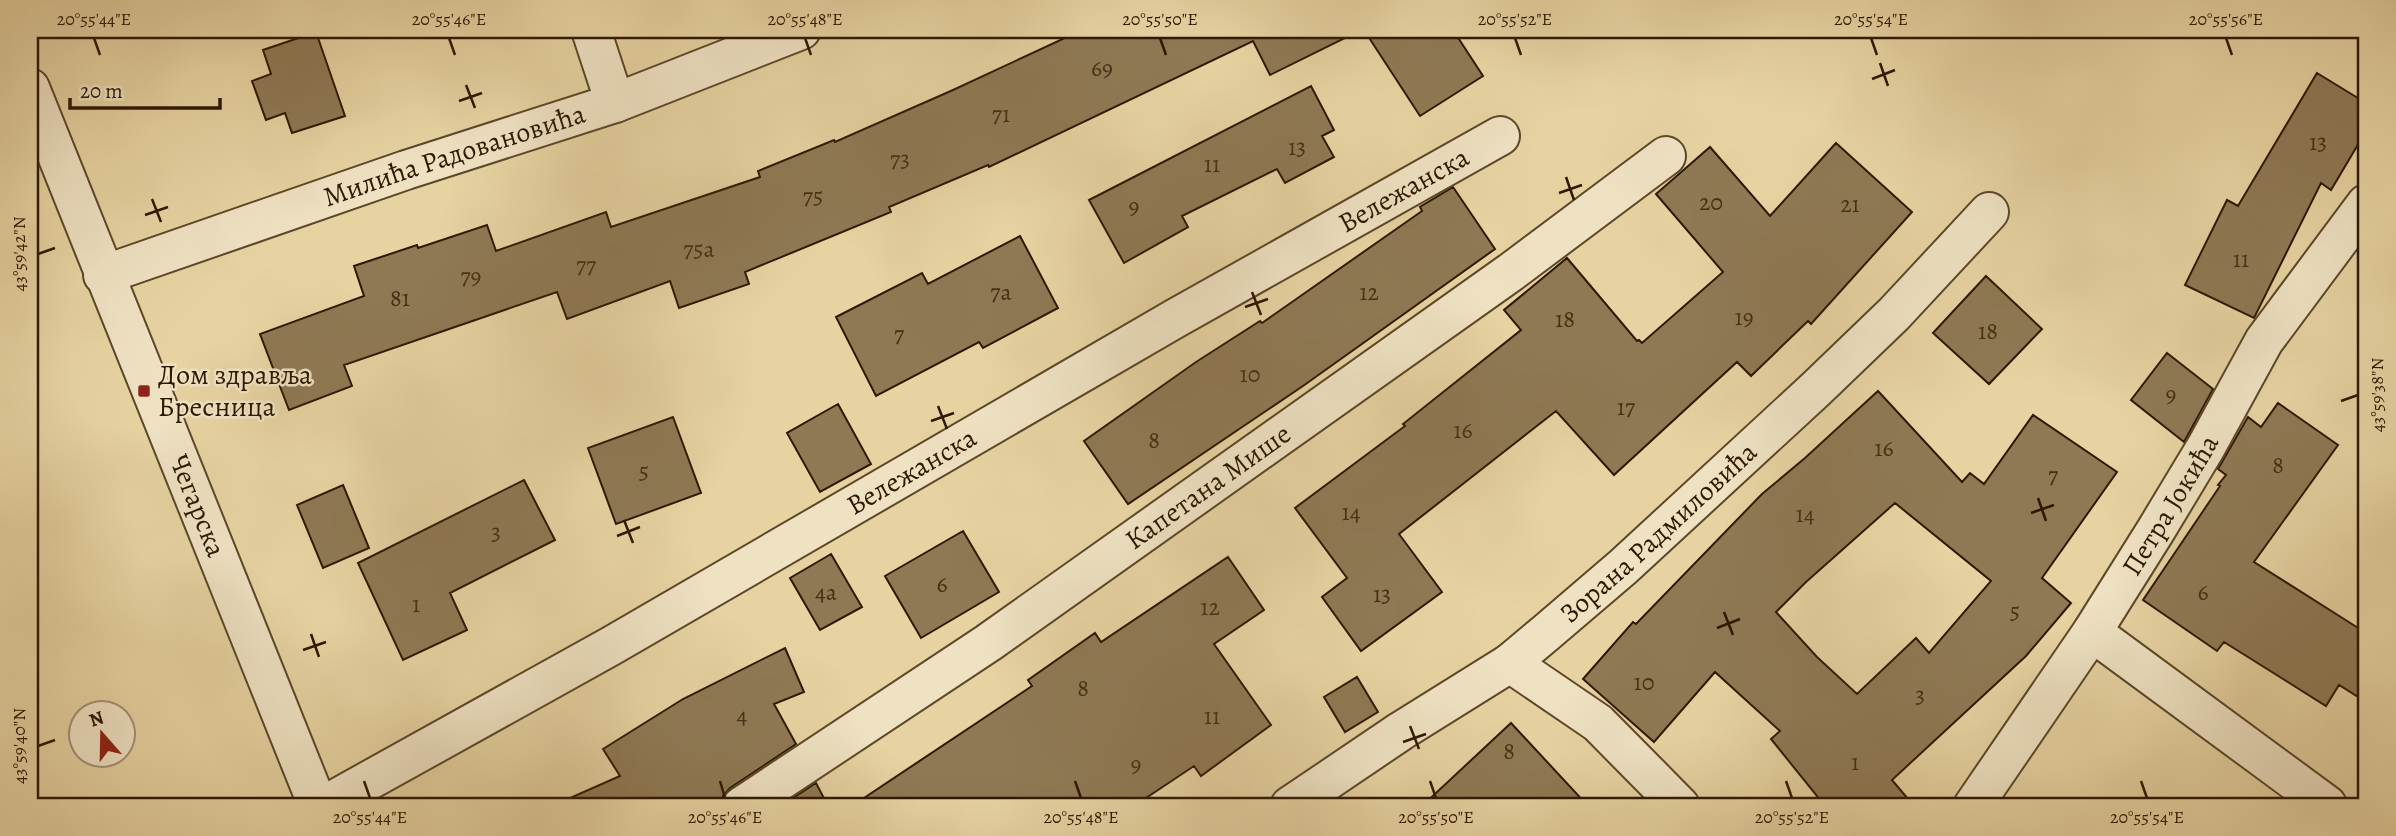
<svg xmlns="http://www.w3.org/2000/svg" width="2396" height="836" font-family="Alegreya,serif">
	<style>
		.building { fill: #8e7954; stroke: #2e1800; stroke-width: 2; fill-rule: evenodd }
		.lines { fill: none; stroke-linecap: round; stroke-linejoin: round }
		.street-casing { stroke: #5c4728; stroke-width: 42 }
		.street { stroke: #efe2c3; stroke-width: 38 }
		.ticks { fill: none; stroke: #2e1800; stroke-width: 2.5 }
		.poi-dot { fill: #8f2418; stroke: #efe2c3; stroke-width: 2.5 }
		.labels { text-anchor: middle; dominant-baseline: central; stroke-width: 5; stroke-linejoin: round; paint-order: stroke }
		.number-label { font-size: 24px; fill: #463015 }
		.street-label { font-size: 28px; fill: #2e1800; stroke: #efe2c3 }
		.poi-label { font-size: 28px; fill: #2e1800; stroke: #efe2c3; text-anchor: start }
		.neatline { fill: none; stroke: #2e1800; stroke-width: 2.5 }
		.ticks-label { font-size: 18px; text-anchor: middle; fill: #2e1800 }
	</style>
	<rect width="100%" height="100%" fill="#e7d3a2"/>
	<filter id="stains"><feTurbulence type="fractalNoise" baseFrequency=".00286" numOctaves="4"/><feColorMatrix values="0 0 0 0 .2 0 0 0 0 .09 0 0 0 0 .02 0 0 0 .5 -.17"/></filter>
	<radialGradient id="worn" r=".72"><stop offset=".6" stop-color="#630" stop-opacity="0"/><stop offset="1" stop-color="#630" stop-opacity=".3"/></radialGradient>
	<path class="building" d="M1082,30H1361L1270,75L1253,41L989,167L988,165L889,207L891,212L745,272L749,284L679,308L670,281L567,319L557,292L344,365L352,386L289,410L260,334L364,296L354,266L417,245L418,248L487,225L496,251L606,212L611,227L760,177L758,171L834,140L835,142L953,90Z
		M1364,30H1453L1483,76L1420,116Z
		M316,32L345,116L292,133L285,113L266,120L252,81L271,74L263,50Z
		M2317,73L2366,103V131L2331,190L2321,183L2254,318L2185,285L2227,200L2238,206Z
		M1311,86L1334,130L1322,136L1334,157L1285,183L1277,169L1182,216L1188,227L1124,263L1089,200Z
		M1836,143L1912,212L1811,324L1808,321L1751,376L1737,362L1614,475L1556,411L1399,534L1442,592L1361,651L1322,597L1347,578L1295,508L1405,426L1403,424L1521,330L1504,310L1567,258L1637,341L1639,340L1642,343L1723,272L1656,194L1710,147L1770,216Z
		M1453,187L1495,249L1303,386L1128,504L1084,441L1196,362L1260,321L1262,323L1422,211L1420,207Z
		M1020,236L1058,308L983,348L979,342L876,396L836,317L922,273L928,284Z
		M1986,276L2042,329L1989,384L1933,333Z
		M2167,353L2213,389L2184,442L2131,400Z
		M1878,391L1962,482L1970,473L1984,484L2033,415L2117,472L2042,578L2071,603L2026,656L1892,780L1914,806H1825L1771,739L1780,731L1715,672L1654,742L1583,679L1633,622L1636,624L1762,494L1805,458ZM1895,503L1991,581L1929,653L1916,638L1857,694L1817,657L1776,612L1806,582Z
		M2278,403L2338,445L2254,562L2366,633V702L2339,685L2326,706L2224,642L2217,651L2143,600L2220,486L2218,485L2226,475L2218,469L2248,417L2261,427Z
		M838,404L871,464L820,492L787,433Z
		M673,417L701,493L616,524L588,448Z
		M524,480L555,540L450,593L467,630L403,660L358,563Z
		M343,485L369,548L323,568L297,505Z
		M963,531L999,592L921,638L885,576Z
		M831,554L862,607L820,630L790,578Z
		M1228,557L1264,610L1214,644L1271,725L1201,776L1194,766L1134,806H852L1032,686L1028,680L1095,633L1101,642Z
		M785,648L804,692L774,704L796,744L730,788L723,796L720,806H552L620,776L603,749L683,699Z
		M1357,677L1378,712L1345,732L1324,697Z
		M1511,723L1588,806H1422Z
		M816,783L828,806H781Z"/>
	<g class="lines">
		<defs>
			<g id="street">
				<path d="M591,30L615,103"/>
				<path id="s1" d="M30,88L318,806"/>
				<path id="s2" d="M103,275L406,170L615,103L801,30"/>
				<path d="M2092,632L2327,805"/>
				<path d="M1510,663L1598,723L1680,806"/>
				<path id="s3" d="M323,806L611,646L1176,318L1500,136"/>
				<path id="s4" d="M742,806L988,643L1511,272L1666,156"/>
				<path id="s5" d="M1290,806L1401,731L1510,663L1547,632L1623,567L1816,389L1894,314L1989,212"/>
				<path id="s6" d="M1973,806L2092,632L2156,530L2206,447L2264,341L2366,204"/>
			</g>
		</defs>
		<use href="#street" class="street-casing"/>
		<use href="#street" class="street"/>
	</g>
	<path class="ticks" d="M94,38L100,55M449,38L455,55M805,38L811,55M1160,38L1166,55M1515,38L1521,55M1871,38L1877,55M2226,38L2232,55M1880,63L1888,86M1872,79L1895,70M466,85L475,108M459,101L482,93M1566,177L1574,200M1559,193L1582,185M152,199L161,222M145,215L168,207M38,254L55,248M1252,292L1261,315M1245,307L1268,299M2341,401L2358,395M938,406L947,429M931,421L954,413M2038,498L2046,521M2031,513L2054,505M624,520L633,543M617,536L640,527M1724,612L1733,635M1717,628L1740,619M311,634L319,657M303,650L326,642M1410,726L1419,749M1403,742L1426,734M38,746L55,740M364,781L370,798M720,781L725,798M1075,781L1081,798M1430,781L1436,798M1786,781L1792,798M2141,781L2147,798"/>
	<rect class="poi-dot" x="137" y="384" width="14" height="14" rx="3.5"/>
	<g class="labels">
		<g class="number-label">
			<text x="1102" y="68">69</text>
			<text x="1001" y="114">71</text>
			<text x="2318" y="142">13</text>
			<text x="1297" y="147">13</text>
			<text x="900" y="159">73</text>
			<text x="1212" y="164">11</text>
			<text x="813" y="196">75</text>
			<text x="1711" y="202">20</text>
			<text x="1850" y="204">21</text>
			<text x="1134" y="206">9</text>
			<text x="699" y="249">75a</text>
			<text x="2241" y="259">11</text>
			<text x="586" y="265">77</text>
			<text x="471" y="276">79</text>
			<text x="1001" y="292">7a</text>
			<text x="1369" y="292">12</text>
			<text x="400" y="298">81</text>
			<text x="1744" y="317">19</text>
			<text x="1565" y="319">18</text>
			<text x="1988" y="331">18</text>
			<text x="899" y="334">7</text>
			<text x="1250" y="374">10</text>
			<text x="2171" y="394">9</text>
			<text x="1626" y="407">17</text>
			<text x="1463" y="430">16</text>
			<text x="1154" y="440">8</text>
			<text x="1884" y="448">16</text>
			<text x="2278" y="465">8</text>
			<text x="644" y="471">5</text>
			<text x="2053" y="475">7</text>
			<text x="1351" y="512">14</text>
			<text x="1805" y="514">14</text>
			<text x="496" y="532">3</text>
			<text x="942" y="584">6</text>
			<text x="826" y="592">4a</text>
			<text x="2203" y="592">6</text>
			<text x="1382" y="594">13</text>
			<text x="416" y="604">1</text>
			<text x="1210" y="607">12</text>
			<text x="2015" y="611">5</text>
			<text x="1644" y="682">10</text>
			<text x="1083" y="688">8</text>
			<text x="1920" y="695">3</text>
			<text x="742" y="715">4</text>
			<text x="1212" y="716">11</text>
			<text x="1509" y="751">8</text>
			<text x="1855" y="762">1</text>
			<text x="1136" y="764">9</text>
		</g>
		<g class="street-label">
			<text stroke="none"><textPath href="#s2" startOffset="371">Милића Радовановића</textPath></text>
			<text stroke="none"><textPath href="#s3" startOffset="1244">Вележанска</textPath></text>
			<text stroke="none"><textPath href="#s3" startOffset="677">Вележанска</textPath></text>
			<text stroke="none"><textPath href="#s4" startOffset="565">Капетана Мише</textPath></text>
			<text stroke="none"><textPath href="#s6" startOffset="360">Петра Јокића</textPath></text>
			<text stroke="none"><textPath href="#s1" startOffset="450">Чегарска</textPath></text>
			<text stroke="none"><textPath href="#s5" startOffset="460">Зорана Радмиловића</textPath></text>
		</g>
		<g class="poi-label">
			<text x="158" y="375">Дом здравља<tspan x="158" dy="32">Бресница</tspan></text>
		</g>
	</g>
	<rect width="2396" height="836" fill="none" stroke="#e7d3a2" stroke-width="77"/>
	<g transform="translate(102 734) rotate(340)"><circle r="33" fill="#efe2c3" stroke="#a29175" stroke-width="2"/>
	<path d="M0-5L12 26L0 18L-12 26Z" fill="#8f2418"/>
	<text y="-10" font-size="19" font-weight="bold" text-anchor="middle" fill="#2e1800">N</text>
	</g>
	<path d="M70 98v10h150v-10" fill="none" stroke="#2e1800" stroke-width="3.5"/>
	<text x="80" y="98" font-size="21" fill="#2e1800" stroke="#efe2c3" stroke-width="5" paint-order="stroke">20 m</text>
	<rect x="38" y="38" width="2320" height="760" class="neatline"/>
	<g class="ticks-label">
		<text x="94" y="25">20°55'44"E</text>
		<text x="449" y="25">20°55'46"E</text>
		<text x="805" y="25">20°55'48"E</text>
		<text x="1160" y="25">20°55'50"E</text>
		<text x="1515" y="25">20°55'52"E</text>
		<text x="1871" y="25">20°55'54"E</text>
		<text x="2226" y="25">20°55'56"E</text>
		<text transform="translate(19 254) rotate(-90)" y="6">43°59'42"N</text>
		<text transform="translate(2377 395) rotate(-90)" y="6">43°59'38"N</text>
		<text transform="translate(19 746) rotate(-90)" y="6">43°59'40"N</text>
		<text x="370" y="823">20°55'44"E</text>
		<text x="725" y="823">20°55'46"E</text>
		<text x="1081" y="823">20°55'48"E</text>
		<text x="1436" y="823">20°55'50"E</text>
		<text x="1792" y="823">20°55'52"E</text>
		<text x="2147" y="823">20°55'54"E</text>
	</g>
	<rect width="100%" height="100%" filter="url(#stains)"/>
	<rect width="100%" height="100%" fill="url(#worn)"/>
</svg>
